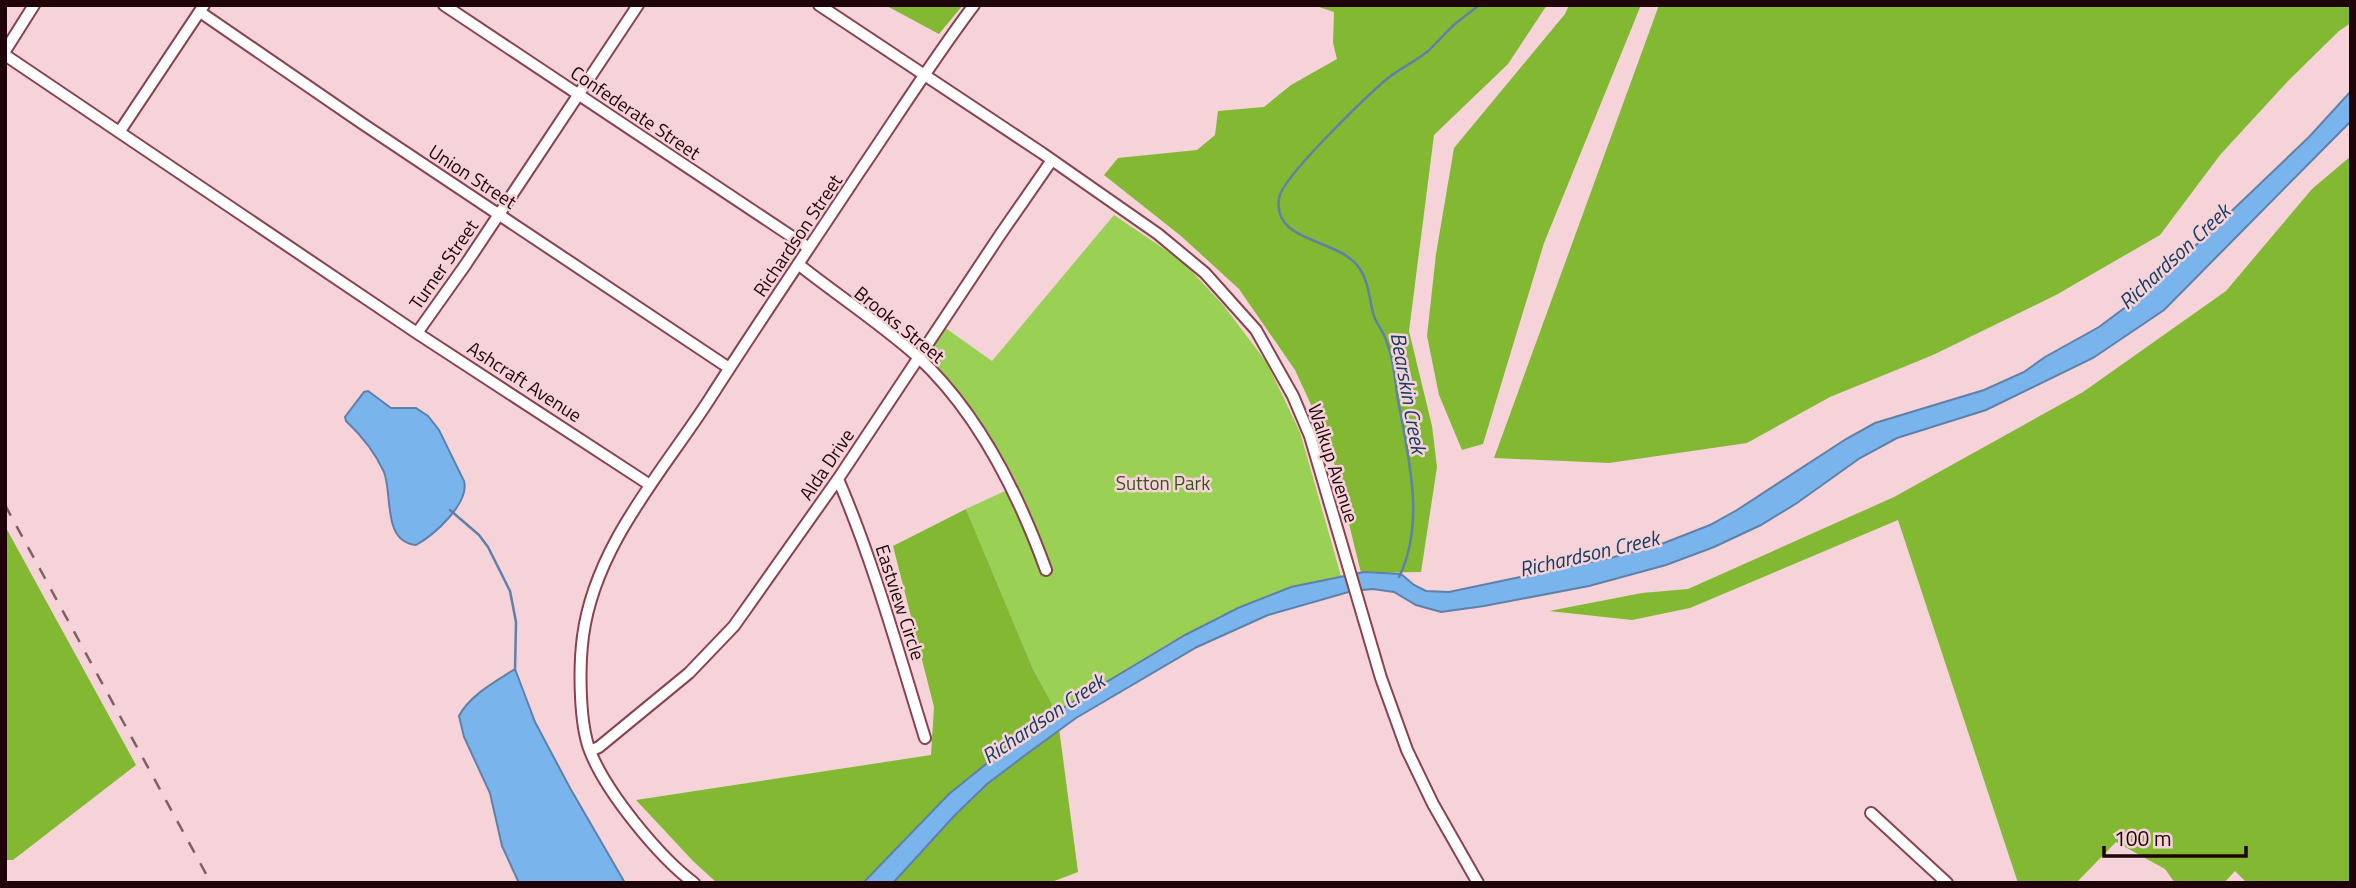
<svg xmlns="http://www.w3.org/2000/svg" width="2356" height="888" font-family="'Titillium Web',sans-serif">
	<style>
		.green { fill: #9ad053 }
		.forest { fill: #83b832 }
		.water { fill: #7ab4ec; stroke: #5f80a8; stroke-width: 2 }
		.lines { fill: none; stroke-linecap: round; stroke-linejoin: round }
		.stream { stroke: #5f80a8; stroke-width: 2.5 }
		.minor-casing { stroke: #884250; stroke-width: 14 }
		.minor { stroke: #fff; stroke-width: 10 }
		.rail { stroke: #7e6166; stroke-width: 2.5; stroke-dasharray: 12 12; stroke-linecap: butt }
		.labels { text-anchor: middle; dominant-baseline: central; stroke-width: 5; stroke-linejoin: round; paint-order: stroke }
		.street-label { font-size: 19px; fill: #1f050a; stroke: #f5d3d8 }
		.park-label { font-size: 19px; fill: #3b511f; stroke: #f5d3d8 }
		.water-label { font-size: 21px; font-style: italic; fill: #143e63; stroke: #f5d3d8 }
	</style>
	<rect width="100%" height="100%" fill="#f5d3d8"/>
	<path class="green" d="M1114,215L1182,261L1224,306L1267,363L1300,432L1341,576C1306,584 1272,593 1238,608C1175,635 1116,677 1057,713L1033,669L966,509L1018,485L987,431L925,356L944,327L992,361Z"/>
	<path class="forest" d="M885,5H963L939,34Z
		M1313,5H1547L1508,64L1434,135L1409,331L1432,426L1437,467L1421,572L1361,573L1330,446L1295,370L1239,289L1181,236L1104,175L1118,158L1197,150L1215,135L1218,111L1264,107L1291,85L1337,59L1333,43L1334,12Z
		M1569,5H1641L1544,243L1483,444L1462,450L1439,395L1427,336L1436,254L1454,148L1565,14Z
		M1659,5H2351V23L2339,31L2288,81L2220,155L2160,235L2056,295L1933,355L1830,397L1747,443L1609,463L1494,458Z
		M2351,156V883H2247L2235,871L2224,883H2175L2165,869L2116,842L2076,883H2018L1898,520L1690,608L1632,620L1549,611L1642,593L1688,589L1894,497L2083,392L2226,291L2312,189Z
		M966,509L1033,669L1057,713L1078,872L1049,883H717L693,861L636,800L931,755L934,707L893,546Z
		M5,526L136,765L13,860H5Z"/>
	<path class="water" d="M2351,91V121L2164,310L2093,358L1986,410L1897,438L1860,458L1797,503L1761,525L1714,547L1666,565L1589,586L1484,606L1441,612L1416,605L1394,592L1373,589L1352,591L1268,615L1197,647L1076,718L1028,753L987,784L955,815L893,883H863L949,794L1033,726L1185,635L1238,608L1291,587L1364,572L1401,574L1414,585L1426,591L1449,592L1614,557L1664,543L1710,525L1737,510L1846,439L1875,423L1984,390L2024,372L2045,357L2099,327L2151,288L2309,137Z
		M368,391L391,408H416L428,416L439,430L464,481C470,503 434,535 416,545C382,541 393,496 384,472C375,452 362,436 346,421L345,417L364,392Z
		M515,669L535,722L570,788L625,883H519L502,846L490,793L464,737L459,716C470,695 495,682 515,669Z"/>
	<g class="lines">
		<path class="stream" d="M450,510L479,535L488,547L510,591L516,622L515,670
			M1399,577C1426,522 1408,456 1398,400C1395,381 1394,360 1387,343C1385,334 1379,327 1375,319C1369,303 1370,284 1360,269C1339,237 1272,244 1279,198C1282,177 1368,95 1388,78C1401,68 1416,61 1428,51C1437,43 1445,33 1454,25C1462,18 1471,12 1479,5"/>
		<defs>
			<path id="minor" d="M444,5L809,248
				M819,5L1042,153L1158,234L1205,273L1256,330L1293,396L1310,436L1381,678L1407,750L1433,804L1478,883
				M200,12L363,124L729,368
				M5,51L34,5
				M5,55L417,333L650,485
				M120,131L204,5
				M798,264C837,295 880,323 917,356C978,412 1018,493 1046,570
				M417,333L466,264L638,5
				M838,479C874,563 898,651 925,738
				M590,751L599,747L689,673L734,626L838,479L1000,235L1052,160
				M1871,813L1947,883
				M694,883C659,857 606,792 590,751C579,723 579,666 583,636C595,546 661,474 709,400C758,323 810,247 860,171C898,115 934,58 974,5"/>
		</defs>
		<use href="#minor" class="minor-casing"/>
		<use href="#minor" class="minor"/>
		<path class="rail" d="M5,505L211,883"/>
	</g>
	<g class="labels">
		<g class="street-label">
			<text transform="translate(636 112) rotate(34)">Confederate Street</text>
			<text transform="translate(473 176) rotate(33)">Union Street</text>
			<text transform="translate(797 235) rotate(-56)">Richardson Street</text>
			<text transform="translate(443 264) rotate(-55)">Turner Street</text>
			<text transform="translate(900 324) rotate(39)">Brooks Street</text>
			<text transform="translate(525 381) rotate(33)">Ashcraft Avenue</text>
			<text transform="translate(1334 463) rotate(72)">Walkup Avenue</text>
			<text transform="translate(826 464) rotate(-56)">Alda Drive</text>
			<text transform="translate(901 602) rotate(72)">Eastview Circle</text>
		</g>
		<g class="park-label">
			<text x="1163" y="482">Sutton Park</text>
		</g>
		<g class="water-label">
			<text transform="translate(2174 256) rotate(-43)">Richardson Creek</text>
			<text transform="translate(1409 393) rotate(80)">Bearskin Creek</text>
			<text transform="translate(1589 553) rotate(-13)">Richardson Creek</text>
			<text transform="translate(1043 718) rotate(-34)">Richardson Creek</text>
		</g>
	</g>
	<rect width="2356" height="888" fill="none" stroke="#1f050a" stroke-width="14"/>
	<path d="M2104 846v10h142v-10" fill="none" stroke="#1f050a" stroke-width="3.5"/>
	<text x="2114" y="846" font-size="21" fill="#1f050a" stroke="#f5d3d8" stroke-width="5" paint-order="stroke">100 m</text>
</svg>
